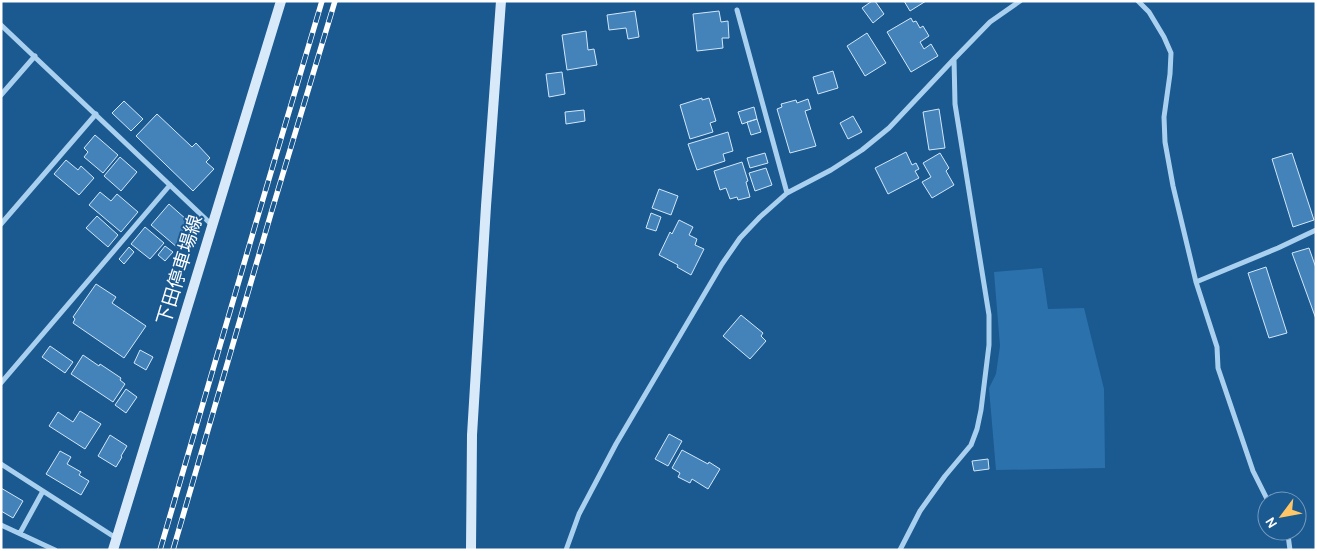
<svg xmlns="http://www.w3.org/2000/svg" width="1317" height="551" font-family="Karla,'Noto Sans JP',sans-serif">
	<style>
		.green { fill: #2b72ad }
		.building { fill: #4483b9; stroke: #d1e7fa }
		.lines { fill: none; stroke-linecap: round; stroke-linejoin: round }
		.street { stroke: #aad0ef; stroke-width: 5 }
		.secondary { stroke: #d8eafa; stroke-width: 10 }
		.rail-casing { stroke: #fff; stroke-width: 5.5 }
		.rail { stroke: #1b5991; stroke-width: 4; stroke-dasharray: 11; stroke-linecap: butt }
		.labels { text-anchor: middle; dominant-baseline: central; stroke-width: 4; stroke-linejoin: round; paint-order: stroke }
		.street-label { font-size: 19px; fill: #fff; stroke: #1b5991 }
	</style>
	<rect width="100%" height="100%" fill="#1b5991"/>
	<path class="green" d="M1042,268L1048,309L1084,308L1104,389L1105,468L996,470L989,388L996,374L1000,346L994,272Z"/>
	<path class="building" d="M872,1H875L884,14L873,23L862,8Z
		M904,1H926L910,11Z
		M635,11L639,37L628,39L626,28L609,30L607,15Z
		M719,11L721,22L728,21L729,38H722L723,48L697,51L693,14Z
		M911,18L913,22L916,21L920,28L923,26L929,36L920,42L924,49L931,44L938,56L911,72L887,32Z
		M586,31L588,50L594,49L597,65L567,70L562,35Z
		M867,33L886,63L865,76L847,46Z
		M833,71L838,88L818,94L813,77Z
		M562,72L565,94L549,97L546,74Z
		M702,98V100L709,98L716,121L710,123L713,132L690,139L680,105Z
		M808,99L811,109L805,111L816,146L790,153L777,109L782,107L781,104L796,100L797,103Z
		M124,101L143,119L131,131L112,113Z
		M754,107L757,119L742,124L738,112Z
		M939,109L945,148L929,150L923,112Z
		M584,110L585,121L566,124L565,112Z
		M157,114L192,147L196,143L210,158L206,162L214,169L193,191L136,136Z
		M853,116L862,132L848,139L840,123Z
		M757,119L761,132L751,135L747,122Z
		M728,132L733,151L723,154L725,161L697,170L688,144Z
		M95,135L118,155L103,173L84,157L88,152L84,148Z
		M906,152L912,165L916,163L919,169L915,171L919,178L888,194L875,168Z
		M765,153L768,163L750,168L747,158Z
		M940,153L949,168L946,171L954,185L932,198L922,182L931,177L923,163Z
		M1292,153L1314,220L1293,227L1272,159Z
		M120,157L137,172L121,191L104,176Z
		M66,160L78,170L81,166L94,178L79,195L54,174Z
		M742,162L748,181L746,182L750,197L738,200L737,197L730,199L726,188L720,190L714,171Z
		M766,168L772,185L755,191L749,173Z
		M659,189L678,196L671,215L652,208Z
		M100,192L111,201L117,194L138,212L121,232L89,205Z
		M169,204L196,228L178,248L151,225Z
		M651,213L661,217L656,231L646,228Z
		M97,216L118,235L108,247L86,228Z
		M679,220L693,227L689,235L697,239L695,245L704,249L691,275L677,267L678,265L659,255L670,232L672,234Z
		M145,227L164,243L150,259L131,244Z
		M165,246L173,252L165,261L158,255Z
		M129,247L134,252L124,264L119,259Z
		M1309,248L1316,268V319L1292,253Z
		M1266,267L1287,333L1269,338L1248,273Z
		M96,284L116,297L112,303L146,326L124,358L73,323L75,319L73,317Z
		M741,315L763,333L761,336L766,341L750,359L723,336Z
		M50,346L73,362L65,373L42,357Z
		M140,350L153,357L146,370L134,363Z
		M83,355L99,366L100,364L121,378L120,380L125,384L113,402L71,374Z
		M126,389L137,397L126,413L115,405Z
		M80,411L101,424L85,449L49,426L58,412L73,422Z
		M669,434L682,441L668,466L655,459Z
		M110,435L127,446L121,456L122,457L116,467L98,456Z
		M682,450L708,464L709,462L720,469L708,489L692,479L690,483L678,477L680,473L672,468Z
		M60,451L71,457L67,464L81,472L79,475L89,481L81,495L46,474Z
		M988,459L989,469L974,471L972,461Z
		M1,488L23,501L13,518L1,511Z"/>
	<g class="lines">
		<path class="street" d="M1138,1L1149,12L1164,37L1171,53L1170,74L1164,117L1165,142L1173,186L1196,282L1217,347L1218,368L1253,471L1268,501
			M737,10L787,193
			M1,25L212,225
			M1,95L35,56
			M1,224L96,114
			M1196,282L1278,248L1316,230
			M1,383L170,185
			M1,464L116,538
			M1,525L55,550
			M1286,531L1288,535L1290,550
			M20,533L43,491
			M566,550L579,514L616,444L702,298L722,264L740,238L760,217L787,193L831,170L862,150L889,128L954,59L990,22L1020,1
			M900,550L920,511L945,476L971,445L977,429L981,410L989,345V315L955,104L954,59"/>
		<path class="secondary" d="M113,550L281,1
			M471,550L472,435L486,206L501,1"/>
		<defs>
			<path id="rail" d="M160,550L260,209L322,1
				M173,550L272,210L335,1"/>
		</defs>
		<use href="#rail" class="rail-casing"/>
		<use href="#rail" class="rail"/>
	</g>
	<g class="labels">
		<g class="street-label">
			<text transform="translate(180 270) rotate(-73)">下田停車場線</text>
		</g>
	</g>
	<rect width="1317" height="551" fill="none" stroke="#ffffff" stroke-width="5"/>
	<g transform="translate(1282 516) rotate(238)"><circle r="24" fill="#1b5991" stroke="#769bbd"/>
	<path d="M0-4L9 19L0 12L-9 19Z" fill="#ffc668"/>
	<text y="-8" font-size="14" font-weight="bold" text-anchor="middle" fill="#ffffff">N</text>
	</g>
</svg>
